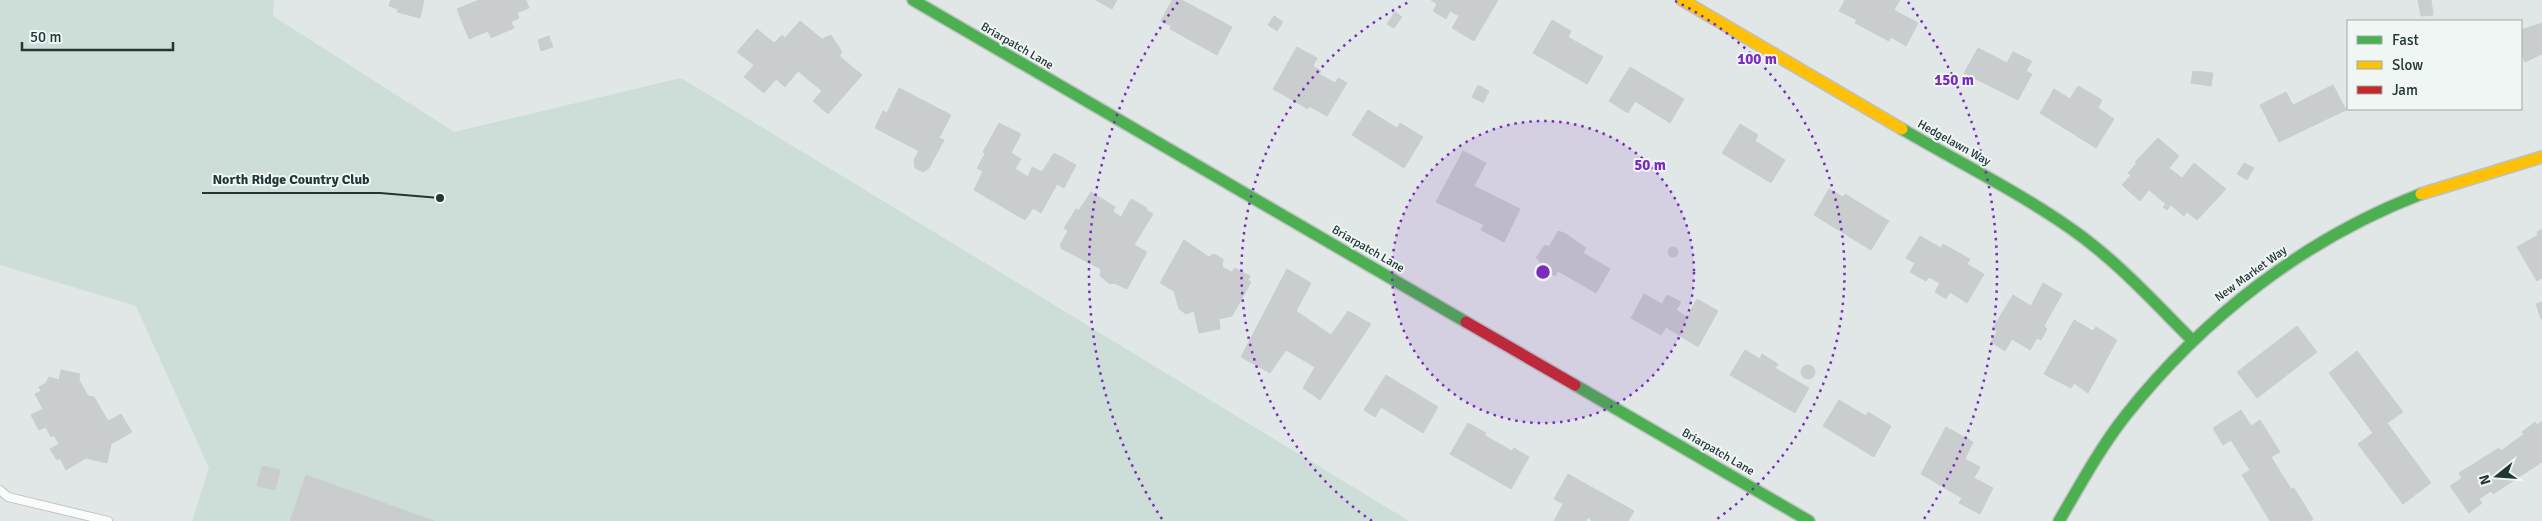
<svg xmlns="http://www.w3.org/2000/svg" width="2542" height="521" font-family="Signika,sans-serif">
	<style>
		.green { fill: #ccded7 }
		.building { fill: #c9cdcd; stroke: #cacfce }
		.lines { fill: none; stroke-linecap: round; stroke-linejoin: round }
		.lane-casing { stroke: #bec3c3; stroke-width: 10 }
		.fast-casing { stroke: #bcc2c1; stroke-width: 14 }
		.slow-casing { stroke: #bcc2c1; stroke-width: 14 }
		.jam-casing { stroke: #bcc2c1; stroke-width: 14 }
		.lane { stroke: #fafbfb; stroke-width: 8 }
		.fast { stroke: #4caf50; stroke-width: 11 }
		.slow { stroke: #ffc107; stroke-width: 11 }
		.jam { stroke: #c62828; stroke-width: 11 }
		.ring { fill: none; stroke: #7b2cbf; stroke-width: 2.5; stroke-dasharray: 2.5 5 }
		.labels { text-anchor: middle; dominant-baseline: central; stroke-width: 4; stroke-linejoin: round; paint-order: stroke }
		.street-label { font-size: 12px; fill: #223636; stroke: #eff6f4 }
		.centre { fill: #7b2cbf; stroke: #eff6f4; stroke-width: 2.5 }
		.ring-label { font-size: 15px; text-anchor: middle; font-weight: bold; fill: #7b2cbf; stroke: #eff6f4; stroke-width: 4; stroke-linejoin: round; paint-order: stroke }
		.leader { fill: none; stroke: #223636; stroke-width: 2 }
		.callout-dot { fill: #223636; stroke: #eff6f4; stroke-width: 2 }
		.callout-label { font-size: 14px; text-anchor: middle; font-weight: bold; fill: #223636; stroke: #eff6f4; stroke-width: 4; stroke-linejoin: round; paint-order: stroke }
	</style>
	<rect width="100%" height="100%" fill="#e1e6e6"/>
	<path class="green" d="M0,0H274L273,16L454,132L681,78L1409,521H192L209,468L136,306L0,265Z"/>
	<path class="building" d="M391,0H424L420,18L397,12L398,9L389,6Z
		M526,0L529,8L517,13L519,18L511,22L514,28L491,38L488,31L469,39L457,9L479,0Z
		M1096,0H1117L1112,9Z
		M1172,0H1182L1232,27L1217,55L1170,29L1171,26L1161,21Z
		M1431,0H1498L1474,41L1452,28L1459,16L1450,11L1446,19L1433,11L1437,4Z
		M1845,0H1900L1894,10L1918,23L1906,46L1891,37L1889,41L1855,23L1857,20L1839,11Z
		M2418,0H2431L2433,15L2421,16Z
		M1395,12L1402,17L1394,28L1387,24Z
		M1274,16L1283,22L1277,31L1268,25Z
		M1552,20L1571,31L1568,37L1603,57L1587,84L1533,53Z
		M800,21L822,39L831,35L842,52L839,56L862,75L828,114L813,101L822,91L798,71L785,87L776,79L764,93L744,77L754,65L737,52L757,29L774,43L782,35L785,38Z
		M2542,23V54L2525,62L2523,56L2521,57V30Z
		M549,36L553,47L541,51L538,40Z
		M1297,47L1317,58L1313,66L1321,71L1319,74L1335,83L1338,78L1347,83L1327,116L1309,106L1308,109L1273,89Z
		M1978,48L2007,63L2013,52L2032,61L2026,71L2032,74L2018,100L1964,73Z
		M1630,67L1684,99L1670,123L1635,101L1628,113L1609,101Z
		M2193,71L2213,73L2211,86L2191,83Z
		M1478,85L1489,91L1483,103L1472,97Z
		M2333,85L2346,110L2279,142L2260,105L2286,92L2293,105Z
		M2078,86L2102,100L2098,108L2114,119L2096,148L2040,113L2054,89L2070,99Z
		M899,88L951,115L939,138L944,140L929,168L923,172L915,168L914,160L919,151L875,128L883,111L887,113Z
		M1368,110L1397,128L1400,123L1423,137L1404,168L1352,135Z
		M999,123L1021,134L1011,153L1021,159L1015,169L1028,177L1032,167L1042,172L1054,153L1076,165L1064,188L1057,184L1041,213L1033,208L1025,220L974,190L983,171L977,168L985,154L983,152Z
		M1740,124L1758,135L1755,141L1785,160L1771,183L1722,153Z
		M2158,138L2179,156L2169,168L2182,178L2194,163L2226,189L2197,220L2187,212L2184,216L2171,205L2167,210L2163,207L2166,204L2149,190L2140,201L2122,185L2131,175L2128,173L2137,163L2135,162Z
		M1463,151L1486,163L1474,186L1520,209L1504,242L1481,230L1484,225L1436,202Z
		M2244,163L2254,168L2247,180L2237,174Z
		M1829,189L1843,197L1845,194L1889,221L1871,250L1814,215Z
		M1091,192L1115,207L1113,212L1121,217L1131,199L1147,208L1146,210L1153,214L1134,245L1147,252L1127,289L1114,283L1110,284L1100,276L1101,269L1062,249L1060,245L1068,231L1064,228L1076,209L1079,210Z
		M2542,229V278L2537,281L2517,247L2538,235L2537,232Z
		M1558,231L1566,234L1586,248L1583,253L1610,269L1596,293L1558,271L1555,276L1540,267V261L1536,258L1545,245L1549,247Z
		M1920,236L1941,248L1943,244L1970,259L1967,264L1984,274L1967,303L1950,292L1946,299L1935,292L1940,283L1929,277L1926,281L1910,272L1915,263L1906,258Z
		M1184,240L1209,257L1214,254L1223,259L1222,267L1232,272L1235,268L1250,276L1248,280L1251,282L1232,316L1219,319L1220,329L1199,333L1194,311L1186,314L1179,309L1174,291L1160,283Z
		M1668 252a5 5 0 1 1 10 0a5 5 0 1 1-10 0Z
		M1287,269L1311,283L1296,311L1331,335L1348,311L1371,324L1320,400L1303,388L1315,367L1286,350L1270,373L1241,357Z
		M2043,283L2062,294L2044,326L2047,329L2041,340L2037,338L2030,350L2012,339L2005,351L1991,342L1997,331L1993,328L2013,295L2031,306Z
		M1644,294L1662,304L1667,295L1681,302L1676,310L1687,317L1697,299L1718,311L1698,347L1666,327L1661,335L1631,318Z
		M2542,302V319H2541L2536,304Z
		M2074,320L2093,331L2096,327L2117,340L2088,393L2074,383L2071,388L2044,374Z
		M2297,326L2317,352L2257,398L2237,372Z
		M1745,350L1760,359L1762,354L1778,364L1775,368L1809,388L1795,413L1730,375Z
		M2357,351L2403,412L2387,423L2431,483L2403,504L2358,444L2373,433L2329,373Z
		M1801 372a7 7 0 1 1 14 0a7 7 0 1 1-14 0Z
		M61,370L80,374L79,380L88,396L94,397L108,421L121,414L132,432L111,444L107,463L86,458L66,470L60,458L57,460L50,449L59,444L54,435L51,437L46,427L39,430L31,415L43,409L35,394L41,391L39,387L46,383L49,377L59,380Z
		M1386,375L1438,407L1423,433L1381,407L1375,417L1364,410Z
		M1839,400L1866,416L1868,412L1891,426L1874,457L1823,426Z
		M2241,410L2251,426L2260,420L2280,452L2271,457L2291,489L2294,488L2313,519L2310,521H2270L2242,475L2250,470L2231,440L2223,445L2213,428Z
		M2542,421V462L2493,494L2491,491L2479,499L2482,503L2469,513L2450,486L2462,478L2459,473L2499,448L2501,451L2524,434L2522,432L2535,422L2537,425Z
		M1468,423L1486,433L1484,435L1512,451L1514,448L1529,457L1511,489L1450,454Z
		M1946,427L1973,442L1965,459L1980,467L1974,478L1993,488L1980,514L1959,503L1962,498L1921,474Z
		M262,466L280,470L275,490L257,486Z
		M1568,474L1634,511L1628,521H1592L1588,517L1586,521H1554L1563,504L1554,499Z
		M306,475L434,521H290Z"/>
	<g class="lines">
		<defs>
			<path id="lane" d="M0,490L8,497L108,521"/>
			<path id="fast" d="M913,0L1466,322
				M1902,129C1958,162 2017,191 2070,228C2115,259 2152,300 2191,339
				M1575,385L1809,521
				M2059,521C2080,485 2100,448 2126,415C2203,318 2304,239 2421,194"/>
			<path id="slow" d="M1682,0L1902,129
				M2421,194L2542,157"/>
			<path id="jam" d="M1466,322L1575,385"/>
		</defs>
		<use href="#lane" class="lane-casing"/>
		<use href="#fast" class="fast-casing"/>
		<use href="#slow" class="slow-casing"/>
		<use href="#jam" class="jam-casing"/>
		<use href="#lane" class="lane"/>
		<use href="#fast" class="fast"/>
		<use href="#slow" class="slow"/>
		<use href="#jam" class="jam"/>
	</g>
	<circle cx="1543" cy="272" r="151" fill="#7b2cbf" fill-opacity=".12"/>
	<g class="ring">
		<circle cx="1543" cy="272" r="151"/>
		<path d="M1372 521A302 302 0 0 1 1411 1M1675 1A302 302 0 0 1 1714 521"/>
		<path d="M1162 519A454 454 0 0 1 1178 2M1908 2A454 454 0 0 1 1924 519"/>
	</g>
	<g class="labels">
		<g class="street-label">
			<text transform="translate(1017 46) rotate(30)">Briarpatch Lane</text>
			<text transform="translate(1954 143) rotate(29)">Hedgelawn Way</text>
			<text transform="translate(1368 249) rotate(30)">Briarpatch Lane</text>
			<text transform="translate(2251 274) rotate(-36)">New Market Way</text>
			<text transform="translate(1718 452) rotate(30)">Briarpatch Lane</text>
		</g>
	</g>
	<circle cx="1543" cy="272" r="8" class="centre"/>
	<g class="ring-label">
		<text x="1757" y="64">100 m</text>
		<text x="1954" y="85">150 m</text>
		<text x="1650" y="170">50 m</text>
	</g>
	<path class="leader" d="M440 198L380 193H202"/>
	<circle class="callout-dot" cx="440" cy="198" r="5"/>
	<g class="callout-label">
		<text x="291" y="184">North Ridge Country Club</text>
	</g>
	<rect x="2347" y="20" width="175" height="90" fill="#eff6f4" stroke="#9da9a8"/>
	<rect x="2357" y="36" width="25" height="8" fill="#4caf50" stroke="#9da9a8"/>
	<text x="2392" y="45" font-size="15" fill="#223636">Fast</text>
	<rect x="2357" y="61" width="25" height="8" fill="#ffc107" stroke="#9da9a8"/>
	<text x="2392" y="70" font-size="15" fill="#223636">Slow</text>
	<rect x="2357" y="86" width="25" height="8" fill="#c62828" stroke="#9da9a8"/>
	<text x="2392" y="95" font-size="15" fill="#223636">Jam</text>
	<g transform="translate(2497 476) rotate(253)" stroke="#eff6f4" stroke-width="4" paint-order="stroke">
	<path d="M0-4L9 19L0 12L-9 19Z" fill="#223636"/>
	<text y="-8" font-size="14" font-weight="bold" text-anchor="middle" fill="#223636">N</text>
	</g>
	<path d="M22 42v8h151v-8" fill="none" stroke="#223636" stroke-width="2.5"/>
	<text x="30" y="42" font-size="15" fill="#223636" stroke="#eff6f4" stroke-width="4" paint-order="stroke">50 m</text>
</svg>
